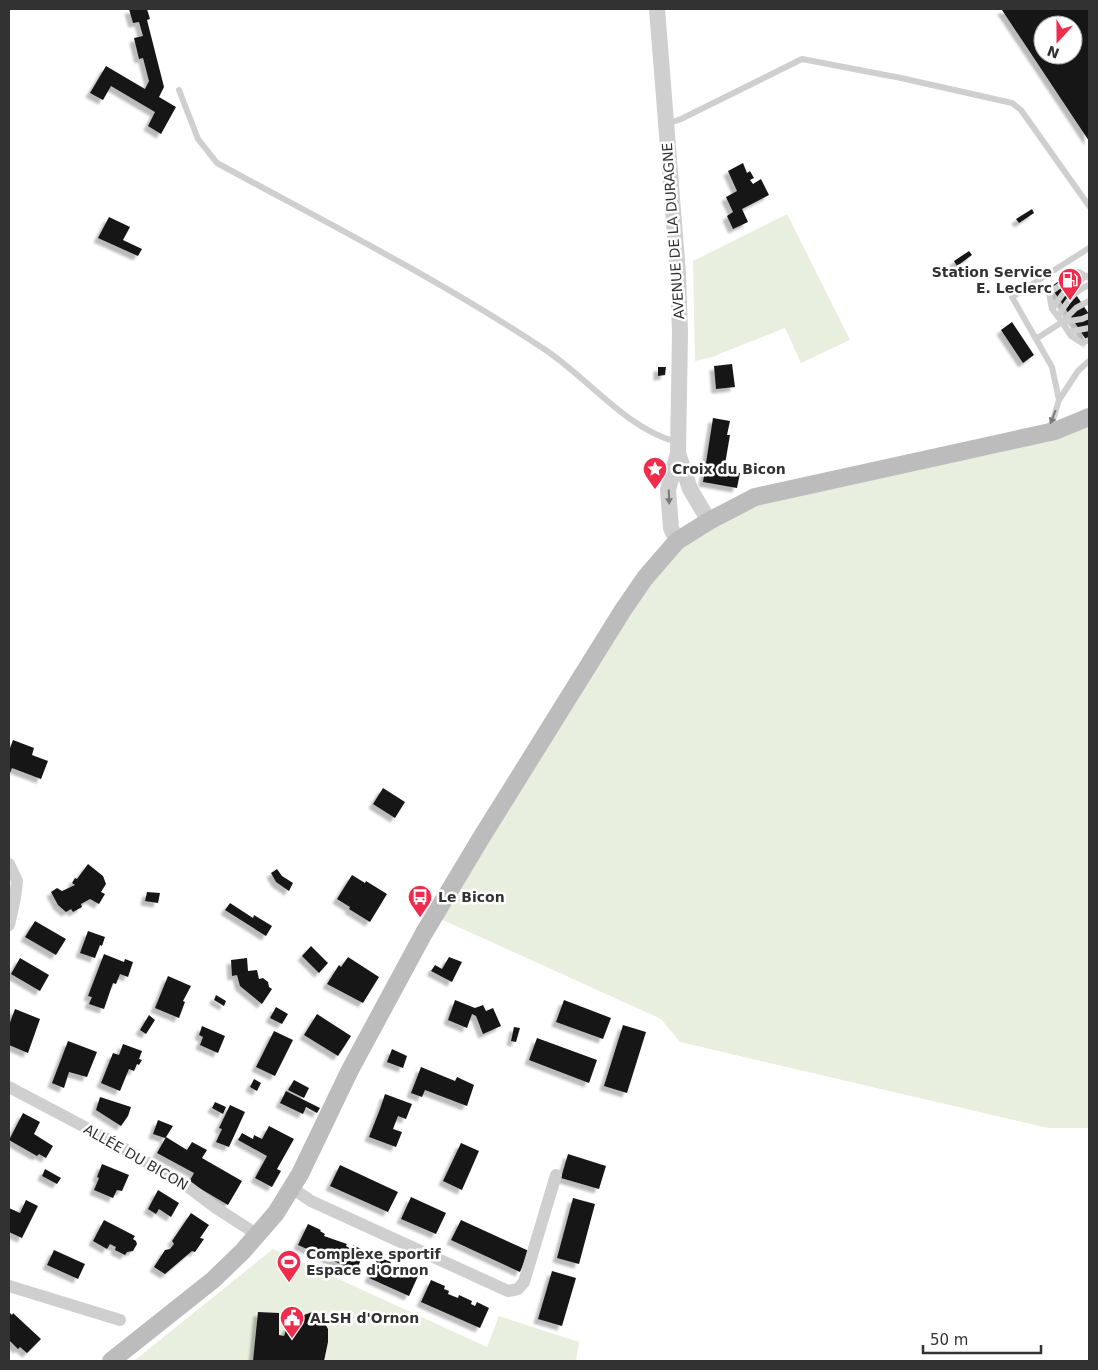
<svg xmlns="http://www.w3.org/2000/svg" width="1098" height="1370" font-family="'DejaVu Sans',sans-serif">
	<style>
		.green { fill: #e9efdf }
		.building { fill: #191919; fill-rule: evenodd; filter: url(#shadow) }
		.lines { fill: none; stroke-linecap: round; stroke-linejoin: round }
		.service { stroke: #cfcfcf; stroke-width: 6 }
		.minor { stroke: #cfcfcf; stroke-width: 12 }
		.tertiary { stroke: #cfcfcf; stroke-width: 16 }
		.secondary { stroke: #bcbcbc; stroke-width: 18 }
		.oneway { fill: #797979 }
		.labels { text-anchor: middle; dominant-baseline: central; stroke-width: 5; stroke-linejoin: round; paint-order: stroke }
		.street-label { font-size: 14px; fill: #323232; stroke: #fff }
		.poi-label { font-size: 14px; font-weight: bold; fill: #323232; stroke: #fff; text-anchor: start }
	</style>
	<defs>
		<filter id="shadow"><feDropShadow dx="-4.5" dy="4.5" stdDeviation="1" flood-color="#0004"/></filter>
	</defs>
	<rect width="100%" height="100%" fill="#fff"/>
	<path class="green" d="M787,214L850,340L801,363L785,328L712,357L695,361L693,261Z
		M1089,417V1128H1048L680,1042L661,1019L434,916L665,554L755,497Z
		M273,1249L487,1347L499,1316L579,1342L576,1361H134Z"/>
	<path class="building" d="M129,9H147L150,19L147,20L164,87L159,97L176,107L161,134L148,126L155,112L111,86L103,100L90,93L106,66L145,89L149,81L143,58L139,59L134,38L143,36L139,22L133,23Z
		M1002,9H1089V141L1002,10ZM1043,25H1073V55H1043Z
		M743,163L747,173L750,171L754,178L750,180L753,184L761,179L769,195L742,209L748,222L733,229L727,216L733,212L726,197L737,191L728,171Z
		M1032,209L1034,213L1019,223L1016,219Z
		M109,217L130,227L123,240L142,249L138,256L98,238Z
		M969,251L972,255L957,266L954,261Z
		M1064,277L1089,314V344L1051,287Z
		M1012,322L1034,355L1023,363L1001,330Z
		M732,364L735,387L716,389L714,366Z
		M658,367H666L665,375L658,376Z
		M713,418L730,421L727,435H730L724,470L740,473L737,488L703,482Z
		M13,740L34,748L32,755L48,761L41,779L12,768L9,775V751Z
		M383,788L405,802L395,818L373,804Z
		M88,864L103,876L106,884L101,892L105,894L99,904L90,899L81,904L82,907L73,912L71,909L66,912L58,905L51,892L57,888L62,891L75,885L72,883L75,878L77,879Z
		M277,869L282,876L293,883L289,891L276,882L271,873Z
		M352,875L365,883L366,881L387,894L370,922L349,909L350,907L337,899Z
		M147,892L160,893L158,903L145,901Z
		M230,903L253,918L254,915L272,926L266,936L225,910Z
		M35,921L66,939L56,955L25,937Z
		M88,931L105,937L102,946L100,945L95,958L80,953Z
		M311,946L328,963L319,973L302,956Z
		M104,954L124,962L125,959L133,962L128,977L120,974L116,984L113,983L104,1009L89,1004L92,997L88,996Z
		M348,957L379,977L363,1003L327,984L339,965L341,967Z
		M449,957L462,962L452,982L431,971L435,965L442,969Z
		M20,958L49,975L40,991L11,974Z
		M247,958L248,971L257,970L259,979L263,978L268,982L269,987L272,989L262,1004L240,986L237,975L232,976L231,960Z
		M168,976L191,986L183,1001L185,1002L179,1018L155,1008Z
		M216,995L226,1001L224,1006L214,1000Z
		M455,1000L475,1008L483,1005L486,1011L493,1008L501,1026L483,1034L476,1016L472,1014L467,1028L448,1020Z
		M564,1000L611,1018L603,1039L556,1022Z
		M276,1007L288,1014L282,1024L270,1018Z
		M15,1009L40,1019L28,1053L9,1045V1025Z
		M317,1014L351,1036L338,1056L304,1035Z
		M149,1015L155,1020L146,1034L140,1030Z
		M623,1025L646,1032L627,1093L604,1086Z
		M202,1026L225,1036L218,1053L200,1045L203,1037L199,1035Z
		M514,1027L520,1028L516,1042L511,1041Z
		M274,1031L293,1040L275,1076L256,1067Z
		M537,1038L597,1060L589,1083L529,1060Z
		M68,1041L97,1052L87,1077L69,1072L64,1088L52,1083Z
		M123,1044L142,1051L139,1059L142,1060L139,1065L137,1064L134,1071L129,1069L120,1091L101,1083L113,1053L119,1055Z
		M392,1049L407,1056L403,1068L387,1062Z
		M421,1067L455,1081L457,1077L474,1085L467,1106L425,1090L422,1097L411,1093Z
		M254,1079L261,1083L257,1091L250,1087Z
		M294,1080L309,1088L304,1098L288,1090Z
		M286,1091L320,1108L317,1113L306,1107L303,1114L280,1103Z
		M385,1094L412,1104L406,1119L398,1116L393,1129L402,1132L396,1147L369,1137L380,1109Z
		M100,1097L131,1107L128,1116L121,1126L96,1110Z
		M215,1102L226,1107L223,1114L212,1108Z
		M230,1105L245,1112L229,1147L216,1142L222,1129L219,1128Z
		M23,1113L40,1122L34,1134L53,1146L46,1158L39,1154L37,1156L9,1140Z
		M158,1120L173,1126L166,1137L187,1150L192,1142L207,1150L202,1158L242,1181L228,1205L189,1182L194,1173L157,1153L166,1137L165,1138L153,1134Z
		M269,1126L294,1139L277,1169L281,1171L272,1187L255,1178L267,1156L238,1140L242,1133L253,1139L254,1135L262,1139Z
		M461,1143L479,1151L462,1190L443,1181Z
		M568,1154L606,1166L599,1189L561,1178Z
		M102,1164L129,1175L122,1191L117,1190L113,1198L94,1190L99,1178L97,1177Z
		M340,1165L398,1192L388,1212L330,1186Z
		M45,1169L61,1178L57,1184L42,1176Z
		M158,1190L179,1203L171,1217L159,1209L156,1214L148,1209Z
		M411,1197L446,1213L436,1234L401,1219Z
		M573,1198L595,1204L579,1264L557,1258Z
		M26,1200L38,1206L22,1238L9,1232V1208L20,1213Z
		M191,1213L209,1225L200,1238L204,1239L195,1252L192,1251L165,1274L154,1267L165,1250L170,1249L174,1244L172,1241Z
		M104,1220L135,1236L133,1239L136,1241L137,1244L133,1251L127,1252L125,1255L115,1250L116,1247L110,1244L107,1249L93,1241Z
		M461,1220L529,1251L520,1272L451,1240Z
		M308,1224L321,1230L320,1231L325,1234L324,1236L347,1244L346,1246L351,1249L353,1245L365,1251L356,1271L298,1245Z
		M54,1250L85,1264L78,1279L47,1265Z
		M378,1257L391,1262L388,1269L397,1273L398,1270L401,1271L402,1268L418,1276L409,1296L369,1278Z
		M552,1271L576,1278L562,1326L538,1319Z
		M431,1280L445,1286L444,1289L449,1291L448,1294L458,1298L459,1295L472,1301L471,1304L475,1306L477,1302L489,1308L480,1328L421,1302Z
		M9,1312L12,1315L13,1313L41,1339L27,1353L20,1347L18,1349L9,1340Z
		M258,1312L279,1313V1335L284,1336L287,1328L296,1318L312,1312L324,1322L328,1329V1342L324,1361H253Z"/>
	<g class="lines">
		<path class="service" d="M179,90L198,139L217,163C327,223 440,280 544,349C587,377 626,429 677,442
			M667,124L681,119L802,59L901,78L1012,103L1021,110L1089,206
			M1052,309L1065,291L1086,276
			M1058,317C1066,303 1074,291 1089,285
			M1062,322L1052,309L1049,293L1079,272L1089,278
			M1062,322L1076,308L1089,301
			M1063,322L1082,319L1089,316
			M1068,332L1089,328
			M1036,339L1062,322L1071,336L1082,343L1089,340
			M1059,400L1078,371L1089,361
			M1048,427L1052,423L1059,400L1052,367L1012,297L1089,248"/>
		<path class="minor" d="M9,864L17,881L15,898L9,925
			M9,1087L113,1142L187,1186L216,1208L258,1235
			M292,1188L311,1201L508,1291L518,1289L524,1282L556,1175
			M9,1286L120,1320"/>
		<path class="tertiary" d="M657,9L678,273L680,333L678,453L690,489L709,521
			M677,541L671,528L668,490L678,453"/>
		<path class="secondary" d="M111,1361L213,1280L243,1251L276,1213L300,1174L350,1070L424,933L481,838L623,610L645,578L677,541L709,521L755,497L1055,431L1089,417"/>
	</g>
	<defs><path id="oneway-solid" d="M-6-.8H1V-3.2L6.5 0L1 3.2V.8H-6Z" transform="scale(1.25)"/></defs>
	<g class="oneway">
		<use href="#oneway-solid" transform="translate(1053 417) rotate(111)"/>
		<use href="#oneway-solid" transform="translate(669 497) rotate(88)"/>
	</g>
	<defs>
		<symbol id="fuel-pin" viewBox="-11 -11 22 30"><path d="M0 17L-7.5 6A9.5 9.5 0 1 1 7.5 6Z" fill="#f02c4d" stroke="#fff"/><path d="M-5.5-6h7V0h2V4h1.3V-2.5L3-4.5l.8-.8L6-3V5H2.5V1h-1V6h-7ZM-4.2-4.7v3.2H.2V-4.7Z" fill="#fff"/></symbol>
		<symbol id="sight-pin" viewBox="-11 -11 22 30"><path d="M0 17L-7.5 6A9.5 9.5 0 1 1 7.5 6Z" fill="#f02c4d" stroke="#fff"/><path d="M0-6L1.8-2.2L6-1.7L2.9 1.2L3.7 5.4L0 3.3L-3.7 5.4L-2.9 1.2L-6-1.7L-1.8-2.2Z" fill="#fff"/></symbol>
		<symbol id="bus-pin" viewBox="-11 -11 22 30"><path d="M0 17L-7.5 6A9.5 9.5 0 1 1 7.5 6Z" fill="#f02c4d" stroke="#fff"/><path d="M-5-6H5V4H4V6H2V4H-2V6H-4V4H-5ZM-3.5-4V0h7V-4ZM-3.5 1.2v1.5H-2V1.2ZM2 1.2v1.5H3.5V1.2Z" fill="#fff"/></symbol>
		<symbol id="stadium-pin" viewBox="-11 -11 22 30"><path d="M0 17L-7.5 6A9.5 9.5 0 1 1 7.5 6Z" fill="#f02c4d" stroke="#fff"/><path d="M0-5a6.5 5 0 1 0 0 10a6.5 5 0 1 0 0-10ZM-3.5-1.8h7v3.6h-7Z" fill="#fff"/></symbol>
		<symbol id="civic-pin" viewBox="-11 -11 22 30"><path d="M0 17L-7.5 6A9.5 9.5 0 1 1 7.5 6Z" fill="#f02c4d" stroke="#fff"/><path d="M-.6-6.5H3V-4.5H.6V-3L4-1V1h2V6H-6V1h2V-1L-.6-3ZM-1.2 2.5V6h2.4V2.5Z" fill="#fff"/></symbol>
	</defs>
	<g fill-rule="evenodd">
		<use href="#fuel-pin" x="1056" y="266" width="28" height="38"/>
		<use href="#sight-pin" x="641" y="455" width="28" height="38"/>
		<use href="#bus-pin" x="406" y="883" width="28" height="38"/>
		<use href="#stadium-pin" x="275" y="1248" width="28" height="38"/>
		<use href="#civic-pin" x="278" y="1304" width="28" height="38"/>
	</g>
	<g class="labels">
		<g class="street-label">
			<text transform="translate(673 231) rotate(-94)">AVENUE DE LA DURAGNE</text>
			<text transform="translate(136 1157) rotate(30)">ALLÉE DU BICON</text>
		</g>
		<g class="poi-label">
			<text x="1052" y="272" text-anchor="end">Station Service<tspan x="1052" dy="16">E. Leclerc</tspan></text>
			<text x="672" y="469">Croix du Bicon</text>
			<text x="438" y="897">Le Bicon</text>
			<text x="306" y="1254">Complexe sportif<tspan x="306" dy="16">Espace d'Ornon</tspan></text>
			<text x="310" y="1318">ALSH d'Ornon</text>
		</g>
	</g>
	<rect width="1098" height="1370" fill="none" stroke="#323232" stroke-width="20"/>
	<g transform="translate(1058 40) rotate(201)"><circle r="24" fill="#ffffff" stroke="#adadad"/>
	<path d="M0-4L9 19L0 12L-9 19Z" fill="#f02c4d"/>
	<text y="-8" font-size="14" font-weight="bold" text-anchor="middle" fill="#323232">N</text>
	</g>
	<path d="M923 1345v8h118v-8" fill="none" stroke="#323232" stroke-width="2.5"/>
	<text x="930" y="1345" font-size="15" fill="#323232" stroke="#ffffff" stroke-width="4" paint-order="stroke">50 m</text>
</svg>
